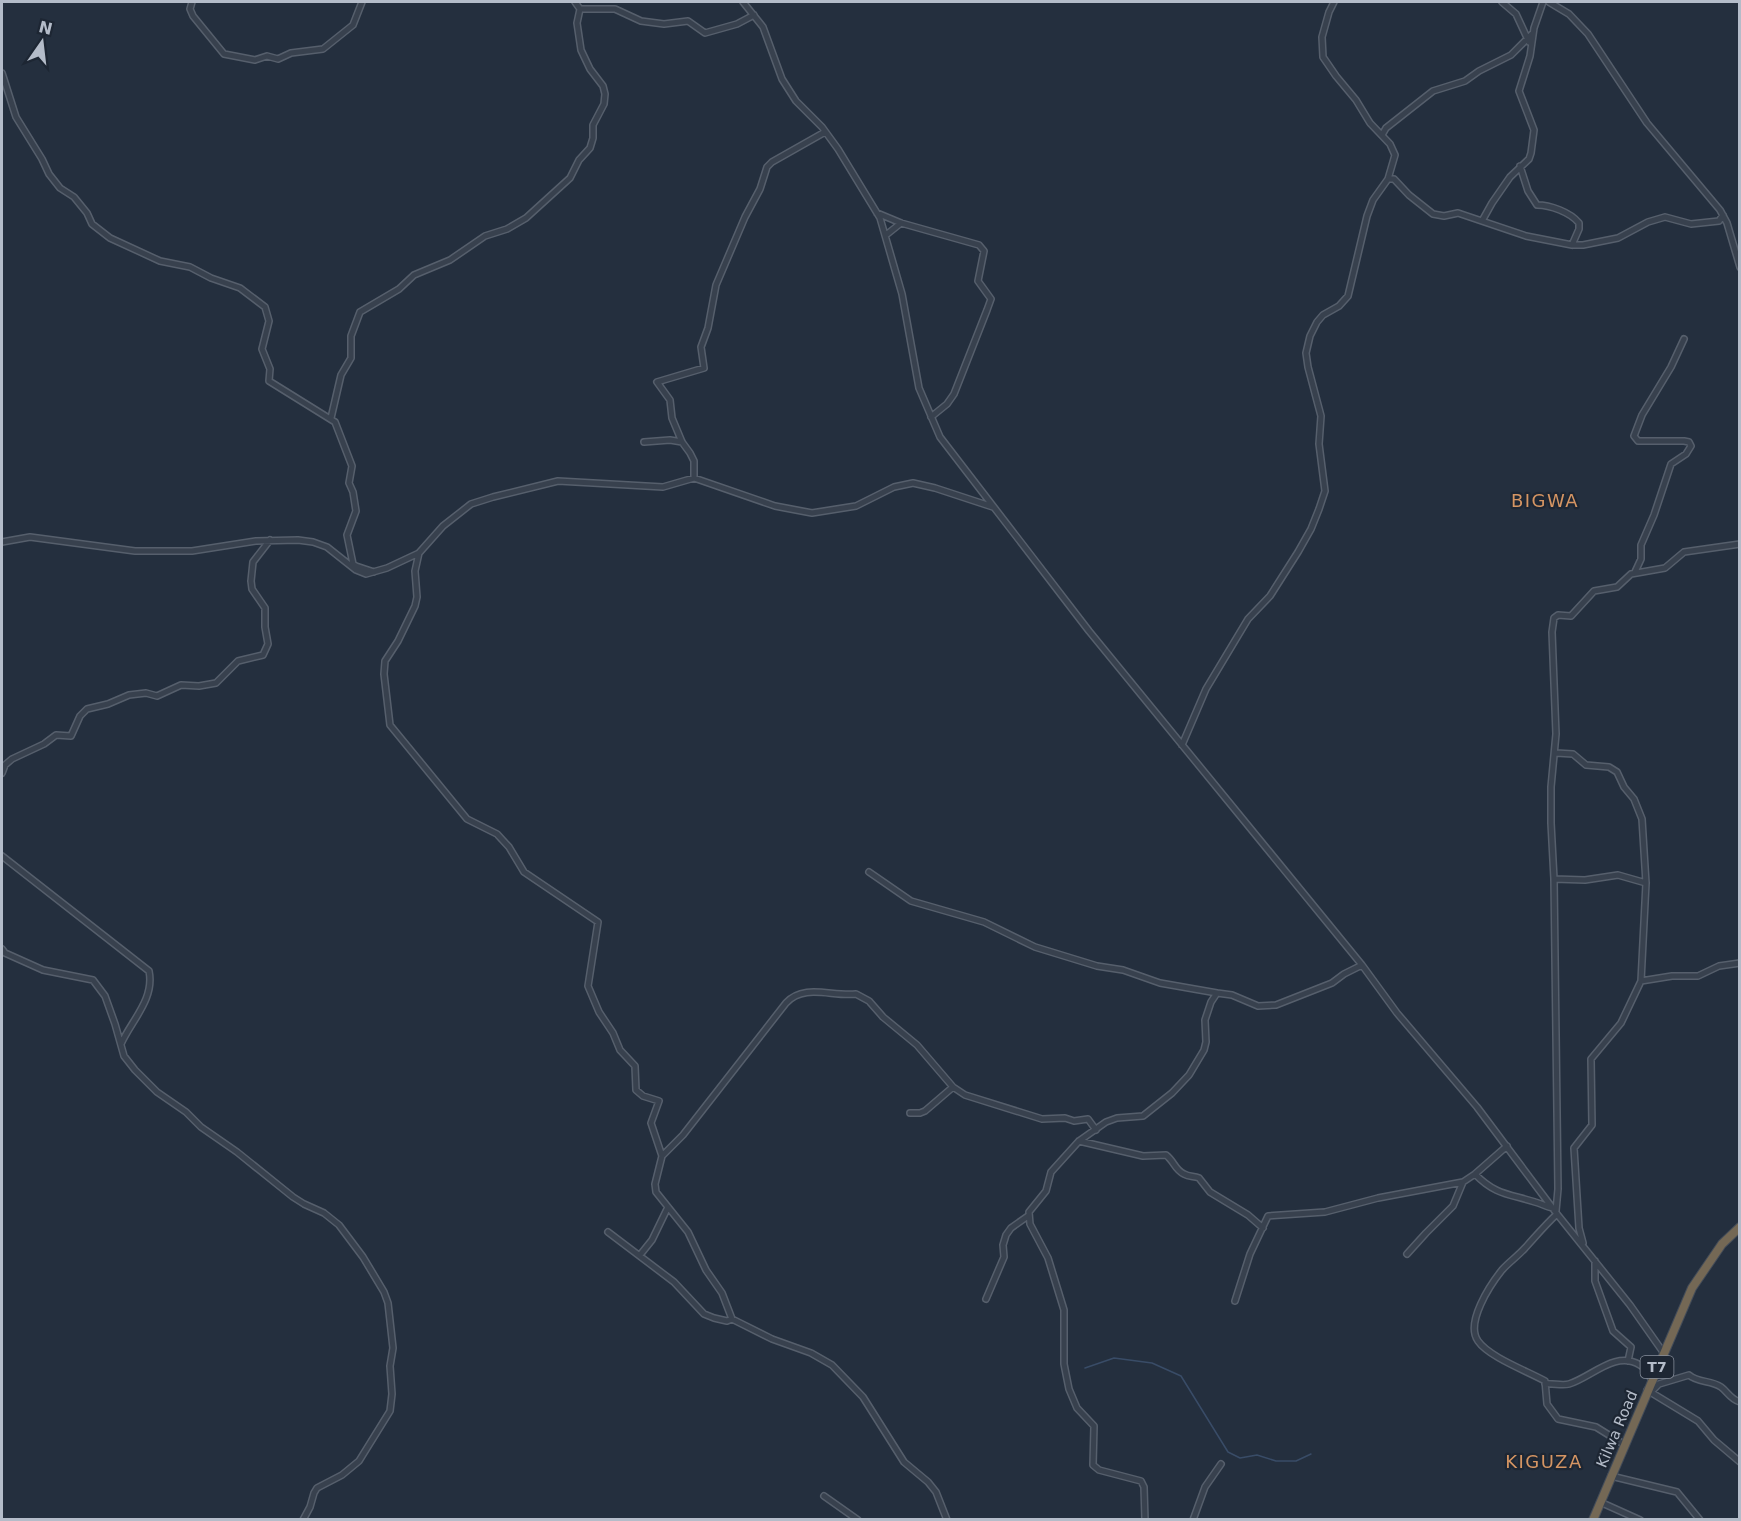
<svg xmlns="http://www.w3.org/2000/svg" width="1741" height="1521" font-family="'DejaVu Sans',sans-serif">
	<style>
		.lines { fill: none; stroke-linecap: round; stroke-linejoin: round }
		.stream { stroke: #394c67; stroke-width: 1.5 }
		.minor-casing { stroke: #565f6c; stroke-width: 8 }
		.highway-casing { stroke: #434c59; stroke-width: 10 }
		.minor { stroke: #38414e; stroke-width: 5 }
		.highway { stroke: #746855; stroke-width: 8 }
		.labels { text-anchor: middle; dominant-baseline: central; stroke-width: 4.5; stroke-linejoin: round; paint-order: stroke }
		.shield { fill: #1d2633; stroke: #878f9c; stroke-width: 1.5 }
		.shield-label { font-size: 14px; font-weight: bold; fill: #b4bcc9 }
		.street-label { font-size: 15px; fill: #b4bcc9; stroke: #1d2633 }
		.quarter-label { font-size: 18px; letter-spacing: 1.5px; fill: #d59563; stroke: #1d2633 }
	</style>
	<rect width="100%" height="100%" fill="#242f3e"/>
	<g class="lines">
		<path class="stream" d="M1085,1368L1114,1358L1152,1363L1181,1376L1228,1452L1240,1458L1257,1455L1276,1461H1296L1311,1454"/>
		<defs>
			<path id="minor" d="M192,2L190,9L193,16L224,54L255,60L267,56L278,59L291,53L323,49L353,25L362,2
				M575,2L580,9H615L641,21L664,24L688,21L705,33L737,24L754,15
				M743,2L763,27L782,79L796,101L822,127L838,149L880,218L902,294L919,388L940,437L1089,631L1362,965L1397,1013L1477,1107L1557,1214L1630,1305L1663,1352
				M1502,2L1516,14L1529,42
				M1549,2L1569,14L1588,34L1647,123L1720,210L1727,223L1740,267
				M2,73L16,117L42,159L49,174L60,188L74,197L87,213L92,224L110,238L160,261L190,267L211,278L240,288L265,307L269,321L262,349L270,369L269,381L335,422L352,466L349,483L353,492L356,511L347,535L353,564L356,566L374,572
				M1382,135L1386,128L1433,91L1465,81L1479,71L1511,55L1532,34
				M1520,166L1528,191L1537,205C1550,205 1570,212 1579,223V229L1572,245
				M1388,179H1394L1409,195L1433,214L1444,216L1458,213L1526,236L1572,245H1583L1618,238L1648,222L1665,217L1691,224L1719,221L1723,215
				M877,213L901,223L979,245L984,251L978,281L991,299L987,310L954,394L947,404L931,417
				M1482,221L1492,203L1510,177L1529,159L1531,153L1534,130L1519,91L1530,56L1534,28L1543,2
				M886,235L901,223
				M331,418L341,375L351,358V336L360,312L399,289L414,275L450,260L485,236L507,229L526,218L570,178L579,160L590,148L593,138V125L604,104L605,94L603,86L590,69L581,50L577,23L580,9
				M644,442L670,440L682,442
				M694,478V461L690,453L682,442L672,418L670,400L657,382L704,368L701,347L708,328L716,285L745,217L760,189L767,167L772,162L825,132
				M2,542L30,537L135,551H192L256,541L298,540L313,542L327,547L356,570L366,574L387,568L419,553L443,526L471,504L493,497L558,481L663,487L694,478L775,506L812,513L856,506L894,487L913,483L935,488L993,507
				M419,553L415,571L417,597L415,606L398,641L385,661L384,674L390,725L467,819L497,834L509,847L524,872L598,922L588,986L599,1012L613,1033L620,1050L635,1066L636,1090L643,1096L659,1101L651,1123L662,1156L655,1184L656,1192L688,1232L706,1270L722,1293L732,1319L772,1339L811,1353L832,1365L863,1397L904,1462L928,1482L936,1492L947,1520
				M1635,572L1641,559V545L1654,515L1671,464L1686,454L1691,446L1689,442L1684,441H1638L1634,436L1642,415L1671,367L1684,339
				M1182,745L1206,689L1248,619L1270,596L1298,552L1311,529L1319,509L1325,491L1319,444L1321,416L1308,367L1306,353L1310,336L1317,322L1323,315L1339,306L1348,296L1367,216L1373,200L1388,179L1395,155L1390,144L1370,123L1356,100L1336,76L1323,57L1322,37L1329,12L1334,2
				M1556,753L1573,754L1586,765L1609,767L1617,772L1624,787L1634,799L1642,819L1646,883L1641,981
				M2,773L5,765L12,759L44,744L56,735L71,736L80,716L87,709L108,704L129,695L146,693L157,696L181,685L199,686L216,683L238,661L263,655L268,644L265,627V608L252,589L251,581L253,562L270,540
				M2,856L149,971C155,999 131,1021 121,1044
				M869,872L911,901L984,922L1035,947L1097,966L1123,970L1160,983L1217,993
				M1554,879L1585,880L1618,875L1646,883
				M2,949L5,953L43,970L93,980L105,996L115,1024L124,1056L135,1070L157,1092L186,1112L201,1127L237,1152L293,1197L304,1204L324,1213L339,1225L363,1257L384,1292L388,1303L393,1348L390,1366L392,1394L390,1411L359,1461L342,1475L317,1488L314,1493L310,1507L303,1520
				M910,1113H920L925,1111L953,1087
				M1079,1141L1143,1156L1166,1155C1174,1161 1175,1170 1184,1174C1189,1177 1194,1176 1199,1178L1210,1192L1248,1215L1263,1228
				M662,1156L683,1135L786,1003C804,983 832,997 856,994L869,1001L883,1017L917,1045L953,1087L965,1095L1042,1119L1065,1118L1074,1121L1088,1119L1096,1130
				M1475,1174C1495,1195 1510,1194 1535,1202C1542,1204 1547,1207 1553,1208
				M1556,1211L1558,1189L1554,879L1551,823V787L1556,734L1552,632L1554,618L1558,615L1571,616L1594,591L1617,587L1631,574L1665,568L1684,552L1740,544
				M1557,1214C1546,1224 1536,1236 1525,1248C1518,1256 1509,1262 1502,1270C1490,1285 1465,1323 1478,1341C1489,1357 1527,1371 1545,1381L1547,1404L1558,1419L1596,1427L1625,1445
				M608,1232L674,1282L704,1314L714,1318L727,1321L732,1319
				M1583,1243L1579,1228L1574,1148L1592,1125L1591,1059L1621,1023L1641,981L1672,976H1698L1719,966L1740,963
				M1407,1254L1426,1233L1453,1206L1463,1182
				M640,1255L652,1240L668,1207
				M1595,1261V1281L1613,1331L1631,1347L1628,1361
				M986,1299L1004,1257L1003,1245L1006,1235L1011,1228L1028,1216
				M1235,1301L1250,1254L1268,1216L1325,1212L1378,1198L1463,1182L1475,1174L1507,1146
				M1545,1384C1553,1383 1562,1386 1569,1384C1592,1377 1615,1350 1640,1365C1647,1369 1650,1373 1651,1380
				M1647,1390L1698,1421L1714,1440L1740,1462
				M1652,1391L1659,1384L1689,1375C1698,1383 1711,1380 1721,1387C1728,1392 1730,1399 1740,1402
				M1611,1476L1677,1492L1700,1520
				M824,1496L858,1520
				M1600,1502L1640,1520
				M1145,1520L1144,1487L1141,1481L1099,1470L1093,1465L1094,1426L1077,1408L1069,1389L1064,1364V1310L1048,1258L1030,1224L1029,1212L1046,1191L1051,1172L1079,1141L1106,1122L1117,1118L1143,1116L1172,1093L1189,1075L1204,1050L1206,1042L1205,1020L1211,1002L1217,993L1232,995L1258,1006L1276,1005L1332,983L1344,974L1362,965
				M1193,1520L1205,1487L1221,1464"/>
			<path id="highway" d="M1593,1520L1692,1288L1722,1244L1740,1227"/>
		</defs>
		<use href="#minor" class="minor-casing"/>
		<use href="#highway" class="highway-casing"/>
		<use href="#minor" class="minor"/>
		<use href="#highway" class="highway"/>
	</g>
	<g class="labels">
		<rect class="shield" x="1640.5" y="1356" width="33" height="22" rx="4.5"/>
		<g class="shield-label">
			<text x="1657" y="1367">T7</text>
		</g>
		<g class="street-label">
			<text transform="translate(1617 1429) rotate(-67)">Kilwa Road</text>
		</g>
		<g class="quarter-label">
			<text x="1545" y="500">BIGWA</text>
			<text x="1544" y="1461">KIGUZA</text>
		</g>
	</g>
	<rect width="1741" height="1521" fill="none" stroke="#b4bcc9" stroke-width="6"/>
	<g transform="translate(42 42) rotate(14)" stroke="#1d2633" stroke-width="4.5" paint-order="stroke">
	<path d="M0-4.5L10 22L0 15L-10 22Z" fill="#b4bcc9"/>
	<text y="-9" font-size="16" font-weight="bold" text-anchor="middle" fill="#b4bcc9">N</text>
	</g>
</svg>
